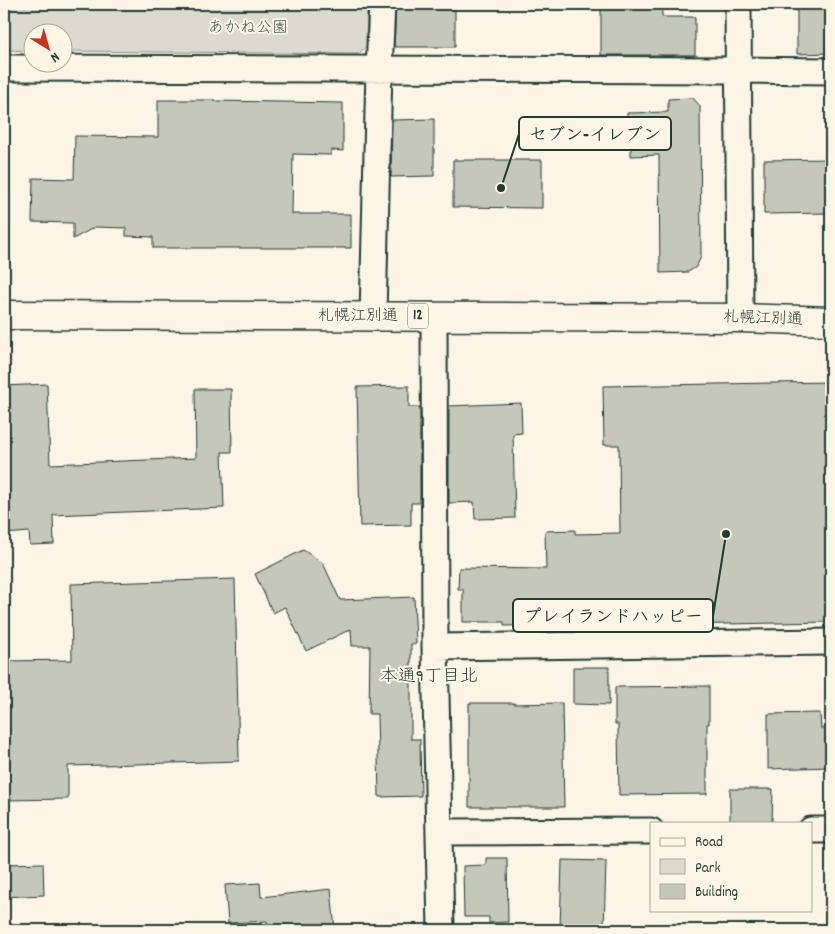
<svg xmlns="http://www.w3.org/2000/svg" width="835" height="934" font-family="Dekko,'Klee One',sans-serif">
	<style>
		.green { fill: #dcdacc; stroke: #7e8c80 }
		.building { fill: #c5c7b9; stroke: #1f3d34 }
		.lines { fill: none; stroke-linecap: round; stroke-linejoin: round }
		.street-casing { stroke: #1f3d34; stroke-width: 29 }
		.highway-casing { stroke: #1f3d34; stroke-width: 31 }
		.street { stroke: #fcf5e5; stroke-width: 25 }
		.highway { stroke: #fcf5e5; stroke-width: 28 }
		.labels { text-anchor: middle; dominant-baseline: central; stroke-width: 4; stroke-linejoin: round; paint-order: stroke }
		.shield { fill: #fcf5e5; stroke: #617469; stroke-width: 1 }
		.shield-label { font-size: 15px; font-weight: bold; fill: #1f3d34 }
		.park-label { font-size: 16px; fill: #455c52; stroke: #fcf5e5 }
		.street-label { font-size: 16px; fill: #1f3d34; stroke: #fcf5e5 }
		.neighbourhood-label { font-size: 18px; fill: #1f3d34; stroke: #fcf5e5 }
		.leader { fill: none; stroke: #1f3d34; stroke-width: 2 }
		.callout-dot { fill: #1f3d34; stroke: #fcf5e5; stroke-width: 2 }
		.callout { fill: #fcf5e5; stroke: #1f3d34; stroke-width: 2 }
		.callout-label { font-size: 18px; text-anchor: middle; font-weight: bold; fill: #1f3d34 }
	</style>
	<rect width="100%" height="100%" fill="#fcf5e5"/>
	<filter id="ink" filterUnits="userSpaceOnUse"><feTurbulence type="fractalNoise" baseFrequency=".02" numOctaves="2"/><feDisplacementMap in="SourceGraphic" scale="10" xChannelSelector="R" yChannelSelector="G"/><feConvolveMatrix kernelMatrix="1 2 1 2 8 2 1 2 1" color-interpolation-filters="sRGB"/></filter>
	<g filter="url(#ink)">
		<path class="green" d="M4,4H367L366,47L358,54L63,51L62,32H32V51L4,50Z"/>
		<path class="building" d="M396,4H455V47H394Z
			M601,4H662V17H695V55H601Z
			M797,4H828V15H831V53L797,54Z
			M693,98L700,106L701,257L696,267L688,272L660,273L659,155L631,156V140H627V113L668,112V99Z
			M158,100H215V101L343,103V151L331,150V155L293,154L292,214H351V248H153V237L126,236V228L95,227L73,239V223L32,222L33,178L74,179L75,136L158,137Z
			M434,119V176L391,177L392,120Z
			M831,159V213L764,214V160Z
			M453,160H542V208L453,207Z
			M831,382V622L621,626V623L504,626V622H463V589H458L459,568L546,569L545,531L575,530V534L620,533L619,445H604L603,386Z
			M47,384L50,464L196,458L195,389H231L232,452H222L224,508L53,515L54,544L30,545L29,532L4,534V386Z
			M409,386V407H420V503H411V525L360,526L357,387Z
			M521,403L522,433L513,434L515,518L475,519L474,502L449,503V406Z
			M303,550L323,563L340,600L414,597L416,644H411V739H420L421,796L379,797L377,714H369L370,646H352L351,629L306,651L285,607L273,613L255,574Z
			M235,579L239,761L68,766V799L4,800V661L72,660L71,584Z
			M573,667H609V705L573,704Z
			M709,686V724H707V794L619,795L618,724H615V687Z
			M469,703H514V704L562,703L564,807H469Z
			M820,713L821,729L831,728V767L768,769V714Z
			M730,789H773L772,822L730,821Z
			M486,858H507L508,922L489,923V917H464L463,866L486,865Z
			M562,860L606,861L604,930H560Z
			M43,863L44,895L4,897V864Z
			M260,883L261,897L331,889L335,930H268L267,921L228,923L225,885Z"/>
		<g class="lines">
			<defs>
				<path id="street" d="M738,4L740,318
					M4,68L738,70L831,71
					M373,316L379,70L382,4
					M434,316L435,647L441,930
					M435,647L831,642
					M811,830H831
					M439,832L651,831"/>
				<path id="highway" d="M4,315L740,318L831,321"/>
			</defs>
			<use href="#street" class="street-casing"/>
			<use href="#highway" class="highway-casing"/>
			<use href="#street" class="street"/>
			<use href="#highway" class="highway"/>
		</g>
	</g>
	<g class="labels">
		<rect class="shield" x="408" y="303.5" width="20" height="25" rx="4"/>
		<g class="shield-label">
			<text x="418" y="316">12</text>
		</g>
		<g class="park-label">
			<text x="248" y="28">あかね公園</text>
		</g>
		<g class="street-label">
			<text x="358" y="316">札幌江別通</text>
			<text transform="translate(763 319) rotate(2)">札幌江別通</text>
		</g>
		<g class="neighbourhood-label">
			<text x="429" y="677">本通9丁目北</text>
		</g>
	</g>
	<path class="leader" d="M501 188L519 134M726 534L713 616"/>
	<g class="callout-dot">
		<circle cx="501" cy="188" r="5"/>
		<circle cx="726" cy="534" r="5"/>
	</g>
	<g class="callout">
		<rect x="519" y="117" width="152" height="33" rx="5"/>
		<rect x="513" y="599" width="200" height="33" rx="5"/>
	</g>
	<g class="callout-label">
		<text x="595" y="140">セブン-イレブン</text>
		<text x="613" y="622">プレイランドハッピー</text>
	</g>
	<rect width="835" height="934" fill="none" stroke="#fcf5e5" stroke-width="20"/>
	<rect x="10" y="10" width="815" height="914" fill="none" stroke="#1f3d34" stroke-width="2" filter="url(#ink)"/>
	<rect x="650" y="822" width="162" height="90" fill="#fcf5e5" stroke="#a4ab9e"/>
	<rect x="660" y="838" width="25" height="8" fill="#fcf5e5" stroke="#a4ab9e"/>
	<text x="695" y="846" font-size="15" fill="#1f3d34">Road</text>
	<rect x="660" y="859" width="25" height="15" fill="#dcdacc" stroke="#a4ab9e"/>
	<text x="695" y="872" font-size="15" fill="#1f3d34">Park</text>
	<rect x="660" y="884" width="25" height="15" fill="#c5c7b9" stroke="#a4ab9e"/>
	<text x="695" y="896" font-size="15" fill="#1f3d34">Building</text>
	<g transform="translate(48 48) rotate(143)"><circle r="24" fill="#fcf5e5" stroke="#a4ab9e"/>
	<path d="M0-4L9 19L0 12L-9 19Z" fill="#c8321e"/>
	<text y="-8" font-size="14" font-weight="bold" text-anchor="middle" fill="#1f3d34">N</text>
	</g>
</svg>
